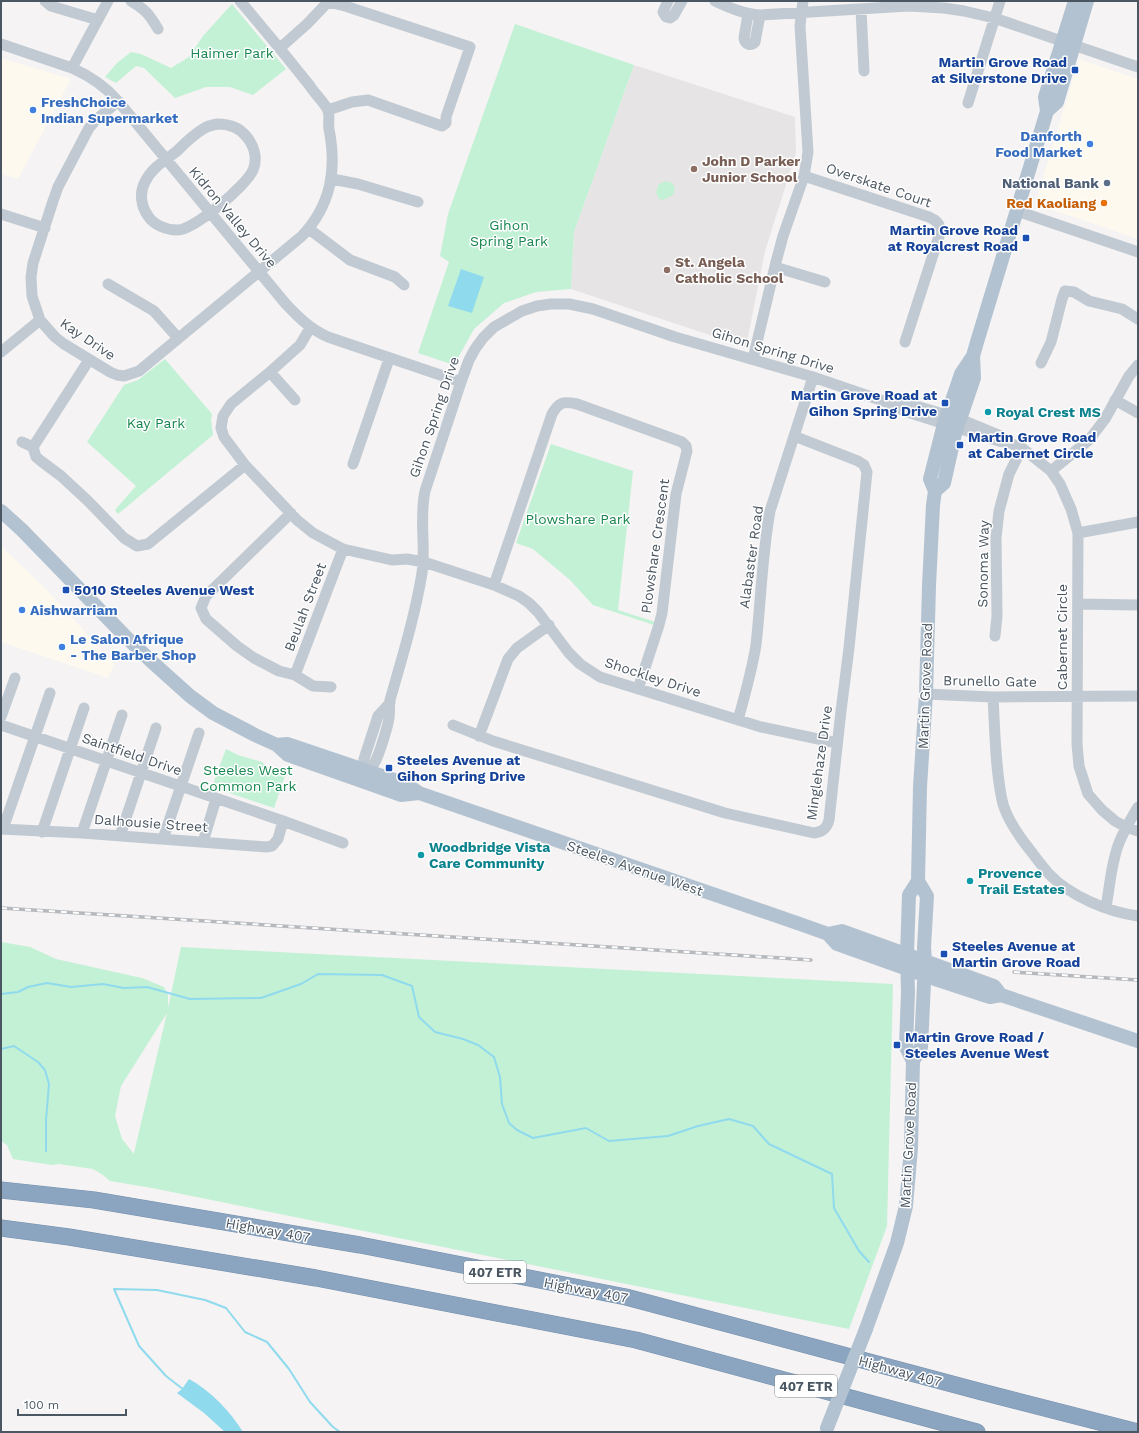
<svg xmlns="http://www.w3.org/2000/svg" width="1139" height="1433" font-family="'Work Sans',sans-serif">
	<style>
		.commercial { fill: #fdf9ef }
		.education { fill: #e6e4e5 }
		.green { fill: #c3f1d5; fill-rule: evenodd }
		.water { fill: #90daee }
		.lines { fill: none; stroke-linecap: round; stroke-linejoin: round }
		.stream { stroke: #90daee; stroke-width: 2 }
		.highway-casing { stroke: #7690ad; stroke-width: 17 }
		.minor { stroke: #c1cad2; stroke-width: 11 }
		.major { stroke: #b3c2d1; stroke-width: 14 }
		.highway { stroke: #8ba5c1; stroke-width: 16 }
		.rail-casing { stroke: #b5b8bd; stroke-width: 3.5 }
		.rail { stroke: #fff; stroke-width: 2; stroke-dasharray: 6; stroke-linecap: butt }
		.major-bridge { stroke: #b3c2d1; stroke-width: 14 }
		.transit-dot { fill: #1a4fb4; stroke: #fff; stroke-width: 1.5 }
		.shop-dot { fill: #3f7fe0; stroke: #fff; stroke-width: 1.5 }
		.education-dot { fill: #8d6e63; stroke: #fff; stroke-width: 1.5 }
		.service-dot { fill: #5c6f8a; stroke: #fff; stroke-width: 1.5 }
		.food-dot { fill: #e8710a; stroke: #fff; stroke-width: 1.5 }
		.culture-dot { fill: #0f9aa8; stroke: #fff; stroke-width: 1.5 }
		.labels { text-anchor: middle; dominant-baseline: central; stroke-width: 3; stroke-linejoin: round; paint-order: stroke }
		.shield { fill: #fff; stroke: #808990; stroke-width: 1 }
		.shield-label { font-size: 13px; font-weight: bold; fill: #4a5661 }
		.park-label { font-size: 14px; fill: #17864f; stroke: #fff }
		.transit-label { font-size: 14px; font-weight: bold; fill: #164399; stroke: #fff; text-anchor: start }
		.shop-label { font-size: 14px; font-weight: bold; fill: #366cbe; stroke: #fff; text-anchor: start }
		.education-label { font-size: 14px; font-weight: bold; fill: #785e54; stroke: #fff; text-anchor: start }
		.service-label { font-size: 14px; font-weight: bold; fill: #4e5e75; stroke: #fff; text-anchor: end }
		.street-label { font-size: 14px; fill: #4a5661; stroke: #fff }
		.food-label { font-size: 14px; font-weight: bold; fill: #c56008; stroke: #fff; text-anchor: end }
		.culture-label { font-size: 14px; font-weight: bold; fill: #0d838f; stroke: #fff; text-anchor: start }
	</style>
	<rect width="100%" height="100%" fill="#f5f3f3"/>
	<path class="commercial" d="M1,58L71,79L18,179L1,174Z
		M1079,59L1138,79V239L1035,204Z
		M1,546L48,591L114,664L108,678L1,642Z"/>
	<path class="education" d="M634,65L795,117L796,153L765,251L746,347L571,289L574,232Z"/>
	<path class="green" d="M232,4L286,69L253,95L230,87H206L175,98L144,68L136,66L116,83L105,77L117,63L131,52L141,54L171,68L189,57L203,36Z
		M515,24L634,65L574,232L571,289L536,292L504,303L474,329L454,365L418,353L449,262L440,256L448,214Z
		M666,181L672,183L675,188L673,195L663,200L659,199L656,192L659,184Z
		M165,359L212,414L211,420L213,435L118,514L115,510L136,486L87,442L124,385L138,380Z
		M551,444L633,471L618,610L655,622L654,625L593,605L570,580L533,549L516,543Z
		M226,749L238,755L262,762L274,771L285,776L274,808L212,787Z
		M1,942L30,947L56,959L142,978L164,987L168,995V1008L181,947L893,984L887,1226L849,1329L152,1188L110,1181L103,1175L93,1169L59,1164L52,1165L13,1159L7,1145L1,1141ZM167,1013L134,1153V1154L122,1139L115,1116L121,1086Z"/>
	<path class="water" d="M461,269L484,277L472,313L448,306Z
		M189,1379C211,1391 230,1411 243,1432H225L204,1413L177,1393L182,1389Z"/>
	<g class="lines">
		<path class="stream" d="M1,994L18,992L28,987L47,983L71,987L103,984L124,988L147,987L190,999L261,998L301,984L318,974L382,975L412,986L419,1017L435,1032L463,1039L478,1045L494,1057L500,1077L502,1104L509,1123L517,1130L533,1138L586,1128L609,1141L668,1136L698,1126L729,1119L753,1126L769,1144L832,1174L834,1208L859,1251L869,1262
			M1,1049L14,1046L38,1062L45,1070L49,1084L46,1120V1151
			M184,1390L166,1376L139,1346L114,1289L157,1290L205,1300L226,1308L245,1332L267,1342L289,1369L310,1402L333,1427L340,1432"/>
		<defs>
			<path id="highway" d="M1,1190L94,1200L360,1245L626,1297L982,1392L1138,1432
				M1,1228L69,1237L316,1278L636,1340L977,1432"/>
		</defs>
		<use href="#highway" class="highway-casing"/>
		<path class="minor" d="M45,1L51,6L98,20
			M131,1C146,10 149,14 158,29
			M668,1L663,12L666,17L670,18L674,15L682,1
			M715,1C730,8 744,14 760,15L909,6L944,8L964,11L994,18L1138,67
			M861,9L864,71
			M748,14L744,38C745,45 751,46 755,42L760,15
			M1,44L72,68C90,76 105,86 118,101L285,303C298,317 310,329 328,337L461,382
			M280,48L307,24L328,2L342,5L470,47L446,117V123L442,126L368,100L352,102L328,110
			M72,68L108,1
			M118,101L95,121L89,128L58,187L53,201L33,263L31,277L32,296L40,320L55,337L64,344L110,372L117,375L124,376L139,371L302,236C331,205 337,170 329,129C328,123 330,116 328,111C326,104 314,93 310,86C287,57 264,29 240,1
			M968,103L1000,1
			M217,124C228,124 239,127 246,136C254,145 258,158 253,170C247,185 193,231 177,230C166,230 154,225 148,216C141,206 139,193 145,182C151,168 166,160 177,151C185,143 193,135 203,129C207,126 212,125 217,124Z
			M804,176L929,217C937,221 941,224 940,233L905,342
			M332,179L358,184L418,202
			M1017,211L1138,252
			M1,214L45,228
			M309,229L350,260L395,277L404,285
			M775,267L825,282
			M108,284L154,311L178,338
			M310,328L300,345L270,372L231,404L223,416L221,428L224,437L245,465L297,520L313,533L343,549L392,560L407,559L424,562L494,585L519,596L529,603L538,612L569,653L580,664L600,677L761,727L837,743
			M1,352L40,320
			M753,359L776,262L783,236L804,176L808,152L800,26L803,1
			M1041,363L1051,342L1062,299L1065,291L1074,292L1089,301L1122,309L1138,319
			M270,372L295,400
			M1115,400L1138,413
			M895,405L906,403L960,419L1001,436L1010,443L1022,448L1051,471L1060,484L1071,509L1078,533L1077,744L1079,766L1088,794L1102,810L1115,821L1126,827L1138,831
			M22,442L33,447L36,457L41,461L61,476L88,501L124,538L137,546L148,544L245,465
			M33,447L89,360
			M353,464L389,359
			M1051,471L1089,440L1105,419L1129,376L1138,365
			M291,513L206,596L201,608L206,619L237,646L254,658L279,671L295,675L313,686L331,687
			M1078,533L1138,522
			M494,585L552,414C559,402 563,401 577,404L682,442L686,446L687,451L676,494L662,613L659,625L638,689
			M1078,604L1138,605
			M995,636L997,616L996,538L999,511L1009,474L1022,448
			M295,675L343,549
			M926,694L993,697L1138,696
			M993,697C995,731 995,766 1002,800C1006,818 1018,835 1030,850C1036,858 1042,866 1049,874C1070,896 1108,912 1138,916
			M1,717L15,678
			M738,720C745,695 752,670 756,645C761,600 762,555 770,511L813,377
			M1,725L283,821L343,843
			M453,725L493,741L725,813L814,833C823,832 827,828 829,820L841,711L849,648L867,472L864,465L858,461L794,436
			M479,736L508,659L517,648L549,625
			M366,771L364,759L378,716L390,703
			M364,776C366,770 372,768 375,762C379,755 388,726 389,718C390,712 389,706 390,700C402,658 415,616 422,573C426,545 419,519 425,491L461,382L469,360L475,349L483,338L494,327L522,311L537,306L551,304H569L593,309L675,337L813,377L895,405L904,411L999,441L1010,443
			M1,829L82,833L266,847L272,846L278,839L283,821
			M5,829V823L50,693
			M42,832L84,708
			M82,833L122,715
			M120,836L156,728
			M163,839L199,733
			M203,842L216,799
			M1106,907C1110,886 1111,863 1119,843C1124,830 1131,819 1138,807"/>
		<path class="major" d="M1047,111L1057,102L1087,1
			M935,491L944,483L955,434L974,378L973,356
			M1,511L22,530L124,635L151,661L190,696L213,713L255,735L277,745L288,755L401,795L419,793
			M277,745L287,744L406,784L419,793L800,924L828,934L837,944L935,979L990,997L1001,995L1138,1041
			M828,934L842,931L994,986L1001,995
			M913,1061L906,1047L908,992L907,954L909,895L918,881L920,787L926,694L929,586L933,505L935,491L930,479L944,424L961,374L973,356L977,342L1047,111L1045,97L1075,1
			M866,1329L897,1243L906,1206L911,1148L913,1061L921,1047L925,961L924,947L927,896L918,881"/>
		<use href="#highway" class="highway"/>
		<defs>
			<path id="rail" d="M1,908L811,960
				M1014,972L1138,980"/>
		</defs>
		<use href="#rail" class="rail-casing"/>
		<use href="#rail" class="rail"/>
		<path class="major-bridge" d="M827,1428L866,1329"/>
	</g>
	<g class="transit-dot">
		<rect x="1071" y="66" width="8" height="8" rx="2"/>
		<rect x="1022" y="234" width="8" height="8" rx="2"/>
		<rect x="941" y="399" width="8" height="8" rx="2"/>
		<rect x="956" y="441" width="8" height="8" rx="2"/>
		<rect x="62" y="586" width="8" height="8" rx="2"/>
		<rect x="385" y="764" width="8" height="8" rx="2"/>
		<rect x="940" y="950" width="8" height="8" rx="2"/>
		<rect x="893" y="1041" width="8" height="8" rx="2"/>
	</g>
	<g class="shop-dot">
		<circle cx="33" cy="110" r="4"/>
		<circle cx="1090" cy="144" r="4"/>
		<circle cx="22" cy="610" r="4"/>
		<circle cx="62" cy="647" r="4"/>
	</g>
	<g class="education-dot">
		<circle cx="694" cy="169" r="4"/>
		<circle cx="667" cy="270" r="4"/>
	</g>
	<circle class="service-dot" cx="1107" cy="183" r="4"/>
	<circle class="food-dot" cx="1104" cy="203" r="4"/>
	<g class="culture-dot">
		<circle cx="988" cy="412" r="4"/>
		<circle cx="421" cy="855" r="4"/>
		<circle cx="970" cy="881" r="4"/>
	</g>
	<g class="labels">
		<g class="shield">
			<rect x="464" y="1261" width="62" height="22" rx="3"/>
			<rect x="775" y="1375" width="62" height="22" rx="3"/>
		</g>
		<g class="shield-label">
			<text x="495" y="1272">407 ETR</text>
			<text x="806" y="1386">407 ETR</text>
		</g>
		<g class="park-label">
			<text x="232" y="53">Haimer Park</text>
			<text x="509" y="225">Gihon<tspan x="509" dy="16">Spring Park</tspan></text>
			<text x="156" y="423">Kay Park</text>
			<text x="578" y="519">Plowshare Park</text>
			<text x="248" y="770">Steeles West<tspan x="248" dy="16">Common Park</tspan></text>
		</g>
		<g class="transit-label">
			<text x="1067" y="62" text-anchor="end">Martin Grove Road<tspan x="1067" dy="16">at Silverstone Drive</tspan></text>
			<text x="1018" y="230" text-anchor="end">Martin Grove Road<tspan x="1018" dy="16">at Royalcrest Road</tspan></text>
			<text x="937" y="395" text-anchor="end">Martin Grove Road at<tspan x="937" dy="16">Gihon Spring Drive</tspan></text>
			<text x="968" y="437">Martin Grove Road<tspan x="968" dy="16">at Cabernet Circle</tspan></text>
			<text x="74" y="590">5010 Steeles Avenue West</text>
			<text x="397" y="760">Steeles Avenue at<tspan x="397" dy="16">Gihon Spring Drive</tspan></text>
			<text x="952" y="946">Steeles Avenue at<tspan x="952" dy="16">Martin Grove Road</tspan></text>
			<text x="905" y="1037">Martin Grove Road /<tspan x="905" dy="16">Steeles Avenue West</tspan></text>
		</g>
		<g class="shop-label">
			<text x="41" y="102">FreshChoice<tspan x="41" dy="16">Indian Supermarket</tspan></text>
			<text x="1082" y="136" text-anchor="end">Danforth<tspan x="1082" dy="16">Food Market</tspan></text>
			<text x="30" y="610">Aishwarriam</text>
			<text x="70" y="639">Le Salon Afrique<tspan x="70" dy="16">- The Barber Shop</tspan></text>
		</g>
		<g class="education-label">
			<text x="702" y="161">John D Parker<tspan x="702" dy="16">Junior School</tspan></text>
			<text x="675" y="262">St. Angela<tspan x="675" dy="16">Catholic School</tspan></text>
		</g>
		<g class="service-label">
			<text x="1099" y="183">National Bank</text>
		</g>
		<g class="street-label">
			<text transform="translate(879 185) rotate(19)">Overskate Court</text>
			<text transform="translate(233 217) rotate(50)">Kidron Valley Drive</text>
			<text transform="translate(88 339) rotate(34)">Kay Drive</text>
			<text transform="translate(773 350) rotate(17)">Gihon Spring Drive</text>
			<text transform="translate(434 417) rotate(-71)">Gihon Spring Drive</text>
			<text transform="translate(655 546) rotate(-82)">Plowshare Crescent</text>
			<text transform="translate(751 557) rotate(-82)">Alabaster Road</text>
			<text transform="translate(983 564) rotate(-89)">Sonoma Way</text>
			<text transform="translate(305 607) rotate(-69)">Beulah Street</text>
			<text transform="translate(1062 637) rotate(-90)">Cabernet Circle</text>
			<text transform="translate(653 677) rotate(18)">Shockley Drive</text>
			<text transform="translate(990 681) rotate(1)">Brunello Gate</text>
			<text transform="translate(925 686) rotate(-88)">Martin Grove Road</text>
			<text transform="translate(132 754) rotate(19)">Saintfield Drive</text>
			<text transform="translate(819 763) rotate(-82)">Minglehaze Drive</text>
			<text transform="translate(151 823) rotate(4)">Dalhousie Street</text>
			<text transform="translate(635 868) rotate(19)">Steeles Avenue West</text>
			<text transform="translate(908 1145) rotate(-87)">Martin Grove Road</text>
			<text transform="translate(268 1230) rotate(10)">Highway 407</text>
			<text transform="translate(586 1290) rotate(11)">Highway 407</text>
			<text transform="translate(900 1371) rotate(15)">Highway 407</text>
		</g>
		<g class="food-label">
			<text x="1096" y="203">Red Kaoliang</text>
		</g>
		<g class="culture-label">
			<text x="996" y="412">Royal Crest MS</text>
			<text x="429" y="847">Woodbridge Vista<tspan x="429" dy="16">Care Community</tspan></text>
			<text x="978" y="873">Provence<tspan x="978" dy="16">Trail Estates</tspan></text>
		</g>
	</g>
	<rect width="1139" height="1433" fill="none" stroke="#4a5661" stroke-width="4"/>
	<path d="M18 1409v6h108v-6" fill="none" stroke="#4a5661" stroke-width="2"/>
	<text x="24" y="1409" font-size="12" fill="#4a5661" stroke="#ffffff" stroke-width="3" paint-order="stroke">100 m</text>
</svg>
